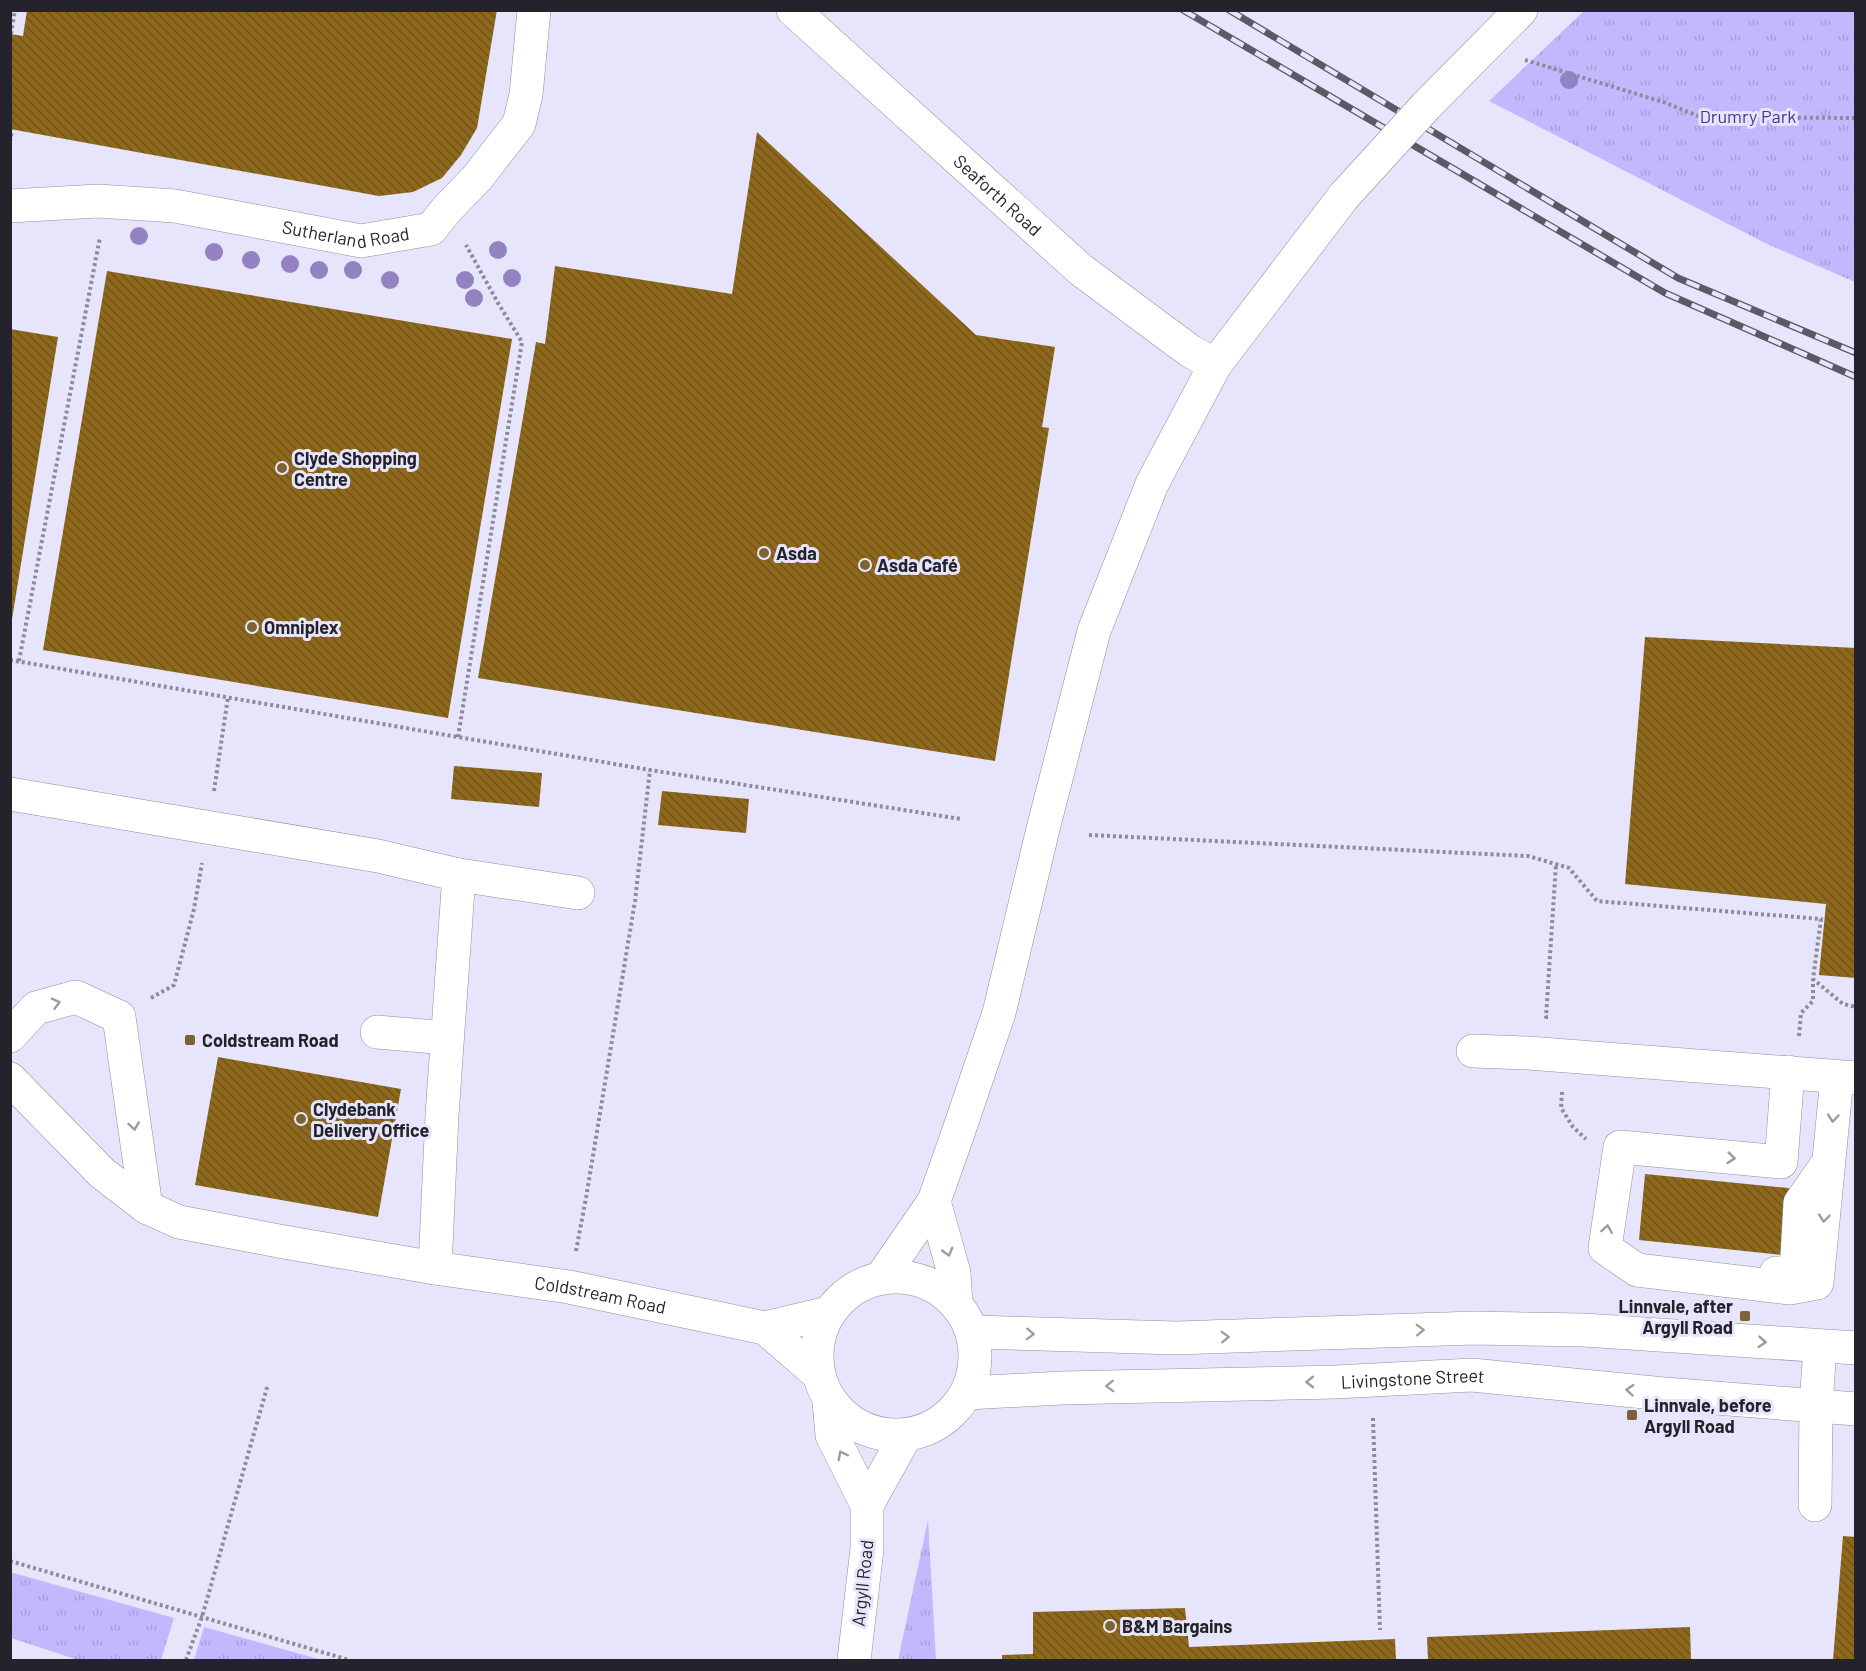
<svg xmlns="http://www.w3.org/2000/svg" width="1866" height="1671" font-family="Barlow,sans-serif">
	<style>
		.grass { fill: url(#grass-tufts) }
		.building { fill: url(#building-back-hatch) }
		.lines { fill: none; stroke-linecap: round; stroke-linejoin: round }
		.minor-casing { stroke: #908ea2; stroke-width: 34 }
		.path { stroke: #8d8b9b; stroke-width: 4; stroke-dasharray: 3 3; stroke-linecap: butt }
		.minor { stroke: #fff; stroke-width: 33 }
		.rail-casing { stroke: #5a5964; stroke-width: 7 }
		.rail { stroke: #e7e5fb; stroke-width: 4.5; stroke-dasharray: 14; stroke-linecap: butt }
		.minor-bridge-casing { stroke: #908ea2; stroke-width: 34; stroke-linecap: butt }
		.minor-bridge { stroke: #fff; stroke-width: 33 }
		.tree { fill: #9383c3 }
		.oneway { stroke: #9c9ca0 }
		.poi-dot { fill: #7d6334; stroke: #e7e5fb; stroke-width: 2 }
		.labels { text-anchor: middle; dominant-baseline: central; stroke-width: 6; stroke-linejoin: round; paint-order: stroke }
		.park-label { font-size: 18px; fill: #4e3296; stroke: #e7e5fb }
		.street-label { font-size: 18px; fill: #24232b; stroke: #e7e5fb }
		.poi-label { font-size: 18px; font-weight: bold; fill: #24232b; stroke: #e7e5fb; text-anchor: start }
	</style>
	<defs>
		<pattern id="grass-tufts" width="24" height="20" patternUnits="userSpaceOnUse" patternTransform="scale(1.5)"><rect width="24" height="20" fill="#c3b8fe"/><path d="M3 7l-1-3M5 7V3M7 7l1-3M15 17l-1-3M17 17v-4M19 17l1-3" fill="none" stroke="#a79eda"/></pattern>
		<pattern id="building-back-hatch" width="6" height="6" patternUnits="userSpaceOnUse" patternTransform="scale(1.5)"><rect width="6" height="6" fill="#8d681d"/><path d="M-1 5l2 2M0 0l6 6M5-1l2 2" fill="none" stroke="#73551a"/></pattern>
	</defs>
	<rect width="100%" height="100%" fill="#e7e5fb"/>
	<path class="grass" d="M1584,11H1855V282L1767,244L1489,101Z
		M928,1520L936,1660H898Z
		M10,1572L174,1618L161,1660H78L11,1638Z
		M204,1627L322,1660H194Z"/>
	<path class="building" d="M27,10H497L477,128L461,155L442,178L413,192L379,196L10,129V34L23,36Z
		M757,132L976,335L1055,347L1042,427L1049,428L995,761L478,678L536,342L545,344L555,266L732,294Z
		M107,271L512,339L448,718L43,650Z
		M10,329L58,337L12,619H10Z
		M1645,637L1856,648V978L1819,975L1826,904L1625,884Z
		M454,766L542,773L539,807L451,799Z
		M662,791L749,799L746,833L658,825Z
		M218,1057L401,1089L378,1217L195,1185Z
		M1645,1174L1789,1188L1782,1255L1639,1240Z
		M1843,1536L1856,1537V1660H1833Z
		M1185,1608L1189,1647L1395,1639L1396,1660H1002V1655L1033,1654V1612Z
		M1690,1627L1691,1660H1428L1427,1637Z"/>
	<g class="lines">
		<defs>
			<g id="minor">
				<path id="s1" d="M793,10L1081,270L1190,351L1215,365"/>
				<path d="M1426,106L1521,10"/>
				<path id="s2" d="M10,206L98,201L175,206L361,241L431,229L447,209L477,178L519,124L526,95L534,10"/>
				<path d="M10,794L378,856L459,875L578,893"/>
				<path d="M377,1032L447,1038"/>
				<path d="M10,1036L36,1008L76,997L119,1017L146,1207"/>
				<path d="M1473,1051L1528,1053L1856,1078"/>
				<path d="M1788,1072L1781,1162L1620,1147L1605,1248L1637,1270L1790,1288L1817,1283L1837,1077"/>
				<path id="s3" d="M10,1079L102,1173L146,1207L179,1222L284,1242L435,1268L569,1287L765,1328L828,1313"/>
				<path d="M934,1201L954,1273L956,1304"/>
				<path d="M435,1268L442,1115L459,875"/>
				<path d="M1776,1273L1796,1274L1800,1203L1828,1163"/>
				<circle cx="896" cy="1356" r="79"/>
				<path d="M881,1278L934,1201L956,1139L999,1013L1043,829L1094,631L1152,484L1215,365L1344,196"/>
				<path d="M765,1328L817,1373"/>
				<path d="M972,1332L1176,1338L1475,1328L1584,1330L1856,1348"/>
				<path id="s4" d="M967,1393L1062,1388L1335,1382L1472,1375L1664,1394L1856,1409"/>
				<path d="M829,1401L832,1435L867,1505V1549L854,1660"/>
				<path d="M867,1505L906,1435"/>
				<path d="M1815,1505L1816,1406L1820,1346"/>
			</g>
		</defs>
		<use href="#minor" class="minor-casing"/>
		<path class="path" d="M11,34L15,10
			M1525,60L1663,102L1701,117L1856,118
			M10,142L12,130
			M10,660L650,770L961,819
			M19,661L100,237
			M458,737L522,342L498,303L466,245
			M214,791L228,697
			M1089,835L1528,856L1569,868L1597,901L1821,919L1813,979L1843,1004L1856,1007
			M151,998L174,985L194,909L202,863
			M1548,1017H1546L1556,864
			M1799,1036L1801,1013L1813,1001V980
			M1562,1092L1561,1108L1573,1127L1586,1139
			M576,1251L586,1198L635,901L650,770
			M1373,1418L1380,1630
			M10,1561L349,1660
			M186,1660L202,1617L268,1384"/>
		<use href="#minor" class="minor"/>
		<defs>
			<path id="rail" d="M1183,10L1665,293L1856,377
				M1229,10L1678,278L1856,353"/>
		</defs>
		<use href="#rail" class="rail-casing"/>
		<use href="#rail" class="rail"/>
		<defs>
			<path id="minor-bridge" d="M1344,196L1426,106"/>
		</defs>
		<use href="#minor-bridge" class="minor-bridge-casing"/>
		<use href="#minor-bridge" class="minor-bridge"/>
	</g>
	<g class="tree">
		<circle cx="1569" cy="80" r="9"/>
		<circle cx="139" cy="236" r="9"/>
		<circle cx="498" cy="250" r="9"/>
		<circle cx="214" cy="252" r="9"/>
		<circle cx="251" cy="260" r="9"/>
		<circle cx="290" cy="264" r="9"/>
		<circle cx="319" cy="270" r="9"/>
		<circle cx="353" cy="270" r="9"/>
		<circle cx="512" cy="278" r="9"/>
		<circle cx="390" cy="280" r="9"/>
		<circle cx="465" cy="280" r="9"/>
		<circle cx="474" cy="298" r="9"/>
	</g>
	<defs><path id="oneway-chevron" d="M-2-3.5L2.5 0L-2 3.5" fill="none" stroke-width="1.6" stroke-linecap="round" stroke-linejoin="round" transform="scale(1.5)"/></defs>
	<g class="oneway">
		<use href="#oneway-chevron" transform="translate(56 1003) rotate(-15)"/>
		<use href="#oneway-chevron" transform="translate(1833 1118) rotate(95)"/>
		<use href="#oneway-chevron" transform="translate(134 1126) rotate(82)"/>
		<use href="#oneway-chevron" transform="translate(1731 1158) rotate(6)"/>
		<use href="#oneway-chevron" transform="translate(1824 1218) rotate(96)"/>
		<use href="#oneway-chevron" transform="translate(1607 1229) rotate(-81)"/>
		<use href="#oneway-chevron" transform="translate(948 1252) rotate(75)"/>
		<use href="#oneway-chevron" transform="translate(1420 1330) rotate(-2)"/>
		<use href="#oneway-chevron" transform="translate(1030 1334) rotate(2)"/>
		<use href="#oneway-chevron" transform="translate(1225 1337) rotate(-2)"/>
		<use href="#oneway-chevron" transform="translate(1762 1342) rotate(4)"/>
		<use href="#oneway-chevron" transform="translate(1310 1382) rotate(179)"/>
		<use href="#oneway-chevron" transform="translate(1110 1386) rotate(178)"/>
		<use href="#oneway-chevron" transform="translate(1630 1390) rotate(-175)"/>
		<use href="#oneway-chevron" transform="translate(842 1455) rotate(-117)"/>
	</g>
	<g class="poi-dot">
		<circle cx="282" cy="468" r="6"/>
		<circle cx="764" cy="553" r="6"/>
		<circle cx="865" cy="565" r="6"/>
		<circle cx="252" cy="627" r="6"/>
		<rect x="184" y="1034" width="12" height="12" rx="3"/>
		<circle cx="301" cy="1119" r="6"/>
		<rect x="1739" y="1310" width="12" height="12" rx="3"/>
		<rect x="1626" y="1409" width="12" height="12" rx="3"/>
		<circle cx="1110" cy="1626" r="6"/>
	</g>
	<g class="labels">
		<g class="park-label">
			<text x="1748" y="116">Drumry Park</text>
		</g>
		<g class="street-label">
			<text stroke="none"><textPath href="#s1" startOffset="276">Seaforth Road</textPath></text>
			<text stroke="none"><textPath href="#s2" startOffset="339">Sutherland Road</textPath></text>
			<text stroke="none"><textPath href="#s3" startOffset="651">Coldstream Road</textPath></text>
			<text stroke="none"><textPath href="#s4" startOffset="446">Livingstone Street</textPath></text>
			<text transform="translate(862 1583) rotate(-84)">Argyll Road</text>
		</g>
		<g class="poi-label">
			<text x="294" y="458">Clyde Shopping<tspan x="294" dy="21">Centre</tspan></text>
			<text x="776" y="553">Asda</text>
			<text x="877" y="565">Asda Café</text>
			<text x="264" y="627">Omniplex</text>
			<text x="202" y="1040">Coldstream Road</text>
			<text x="313" y="1109">Clydebank<tspan x="313" dy="21">Delivery Office</tspan></text>
			<text x="1733" y="1306" text-anchor="end">Linnvale, after<tspan x="1733" dy="21">Argyll Road</tspan></text>
			<text x="1644" y="1405">Linnvale, before<tspan x="1644" dy="21">Argyll Road</tspan></text>
			<text x="1122" y="1626">B&amp;M Bargains</text>
		</g>
	</g>
	<rect width="1866" height="1671" fill="none" stroke="#24232b" stroke-width="24"/>
</svg>
